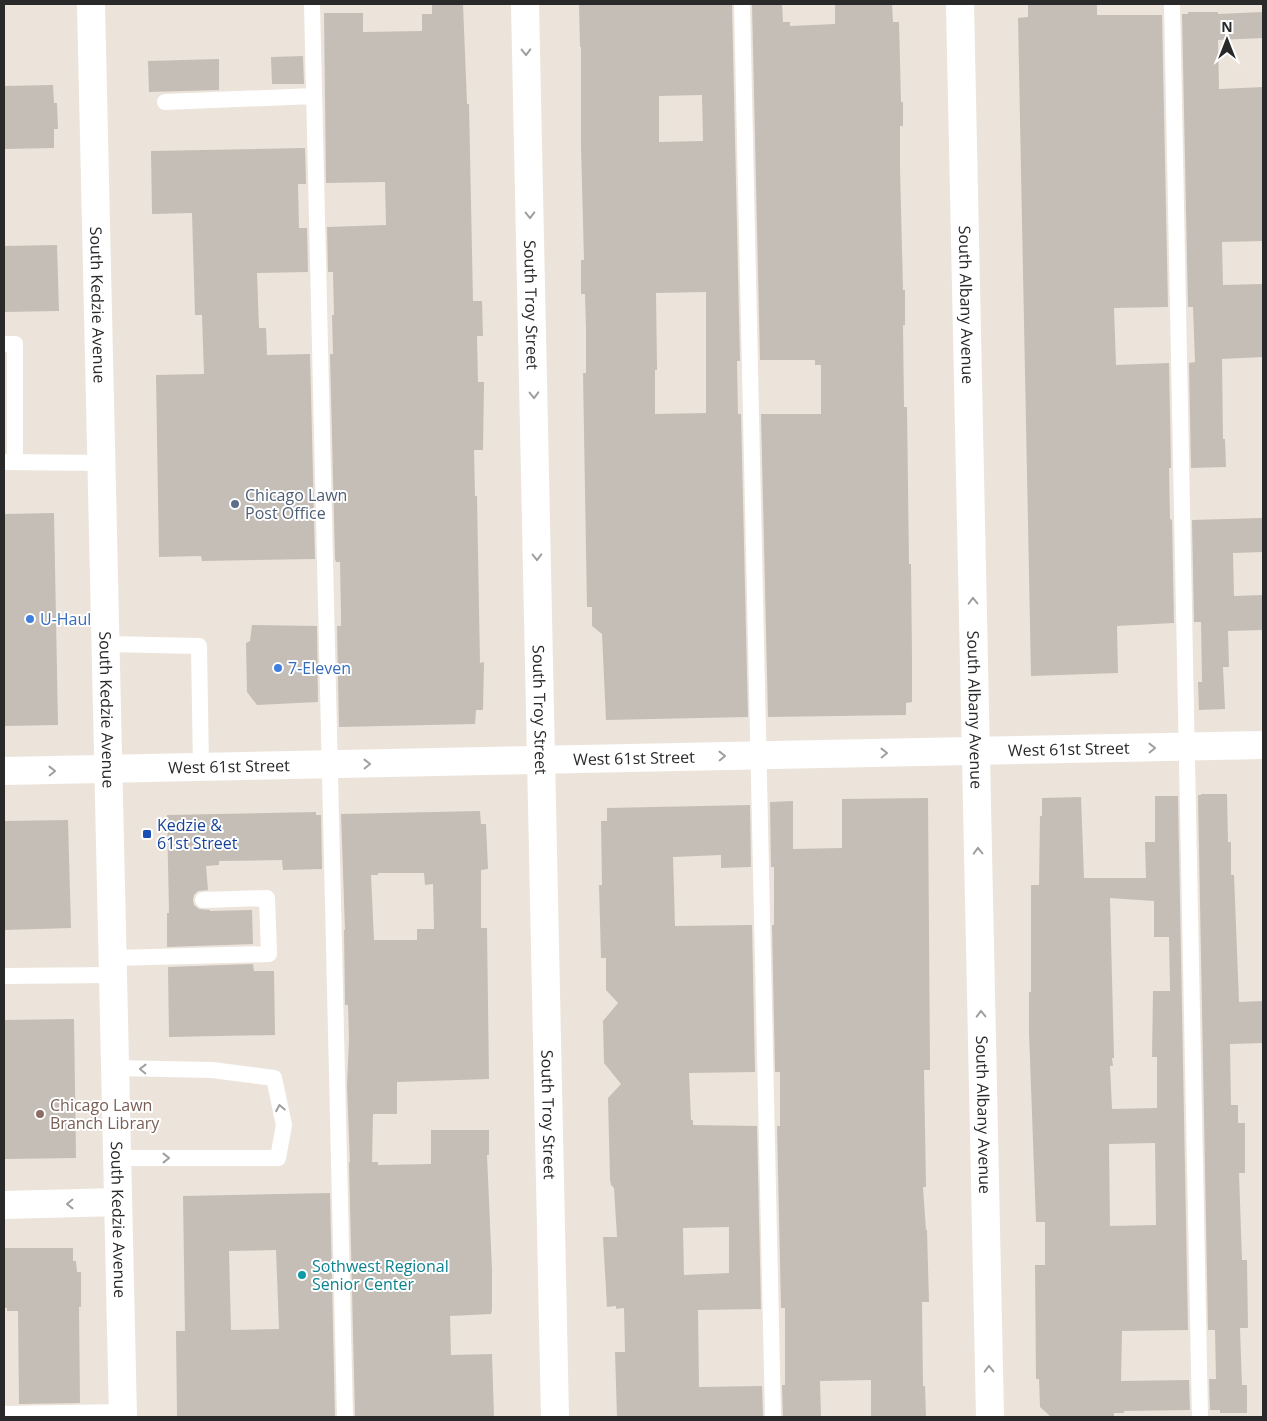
<svg xmlns="http://www.w3.org/2000/svg" width="1267" height="1421" font-family="'Open Sans',sans-serif">
	<style>
		.building { fill: #c4beb7; fill-rule: evenodd }
		.lines { fill: none; stroke-linecap: round; stroke-linejoin: round }
		.service { stroke: #fff; stroke-width: 16 }
		.minor { stroke: #fff; stroke-width: 28 }
		.secondary { stroke: #fff; stroke-width: 28 }
		.oneway { stroke: #9f9f9f }
		.service-dot { fill: #5c6f8a; stroke: #fff; stroke-width: 2 }
		.shop-dot { fill: #3f7fe0; stroke: #fff; stroke-width: 2 }
		.transit-dot { fill: #1a4fb4; stroke: #fff; stroke-width: 2 }
		.education-dot { fill: #8d6e63; stroke: #fff; stroke-width: 2 }
		.culture-dot { fill: #0f9aa8; stroke: #fff; stroke-width: 2 }
		.labels { text-anchor: middle; dominant-baseline: central; stroke-width: 4; stroke-linejoin: round; paint-order: stroke }
		.street-label { font-size: 16px; fill: #292929; stroke: #fff }
		.service-label { font-size: 16px; fill: #4e5e75; stroke: #fff; text-anchor: start }
		.shop-label { font-size: 16px; fill: #366cbe; stroke: #fff; text-anchor: start }
		.transit-label { font-size: 16px; fill: #164399; stroke: #fff; text-anchor: start }
		.education-label { font-size: 16px; fill: #785e54; stroke: #fff; text-anchor: start }
		.culture-label { font-size: 16px; fill: #0d838f; stroke: #fff; text-anchor: start }
	</style>
	<rect width="100%" height="100%" fill="#ece4da"/>
	<path class="building" d="M432,4H463L467,104H469L473,301H482L483,336H477L478,382H484L483,450H474L475,496H477L480,663L484,662L483,710H476L475,724L339,727L337,626H341V615L340,562H336L335,559L330,354H333L332,315H334L333,272H328L327,227L386,225L385,182L326,183L324,13H363V32L422,31V14H432Z
		M579,4H732L740,361H737L738,414H741L748,717L606,720L602,634L592,626V607H587L583,373H586V329L585,294H581V260H584L581,146V47H580ZM702,95L703,141L659,142V96ZM706,292V413L655,414V370H657L656,293Z
		M752,4H782L783,22H790V26L835,24V4H892L893,22H899L901,102H903V126H900V168L903,290H905V325H903L904,407H907L909,564H911L912,657V702L906,703V715L768,717L761,414H821V365H815V360H760Z
		M1028,4H1097V15H1162L1168,307L1114,308L1116,365L1169,363L1171,468H1169L1170,519L1172,520L1174,623L1117,626L1118,673L1031,676L1018,18L1028,17Z
		M1188,12H1218V14L1263,12V38L1218,40L1219,89L1263,87V241L1222,242L1223,285L1263,284V357L1222,359L1223,439H1225L1226,467L1191,468L1189,363L1195,362L1193,307H1188L1182,14H1188Z
		M303,56L304,84H272L271,57Z
		M219,59V90L149,92L148,61Z
		M53,85L54,103H57L58,129H54V148L4,149V86Z
		M305,148L306,184H298L299,228H307L308,272L257,273L259,328H266L267,355L310,354L315,559L202,561L201,556L159,557L156,375L204,374L202,315H195L192,213L152,214L151,151Z
		M57,245L59,311L4,312V246Z
		M54,513L58,725L4,726V514Z
		M1263,518V552L1233,553L1234,596L1263,595V630L1228,631L1229,667H1223L1225,709L1199,710L1198,682H1202L1201,622H1194L1192,520Z
		M252,625L317,626L318,702L257,705L247,692L246,643L250,641Z
		M1201,794H1227L1228,842H1231V875H1234L1239,1002L1263,1001V1043L1230,1044L1231,1105H1238V1123H1245V1173H1239L1242,1260H1247L1248,1328H1240L1242,1385H1247V1413H1220V1410H1210L1209,1379H1216L1215,1330H1208L1198,795H1201Z
		M1155,796H1178L1188,1330L1122,1331L1121,1381L1189,1380L1190,1410L1124,1411V1413H1114V1416L1051,1417L1040,1407L1039,1379H1036L1035,1265H1045V1222H1036L1029,1033V992H1031V885H1039L1040,816H1042V798L1081,797L1084,878H1146L1145,842H1155ZM1110,898L1154,901V937H1169L1170,991H1153L1152,1057H1157V1108L1112,1109L1110,1066H1113L1112,1058H1114ZM1155,1143L1156,1225L1110,1226L1109,1144Z
		M928,798L930,1070H924L926,1187H923L926,1230H927L929,1302H922L923,1386H925L926,1417H871V1380L820,1381L821,1417H783L782,1385H785V1308H781L777,1126H780V1072H775L772,925H774V867H771L770,802L793,801V849L842,848V799Z
		M750,805L751,867L721,868V855L673,857L675,926L752,925L755,1072L689,1073L691,1120H693V1125L757,1126L761,1309L698,1310L699,1387L762,1386L763,1417H617L615,1352H625L624,1308L616,1309V1306L607,1307L603,1237H617L614,1188L611,1185L610,1180L608,1098L621,1084L604,1063L603,1021L618,1003L606,990V958H601L599,885H602L601,821H607V808ZM729,1227V1273L684,1275L683,1228Z
		M480,811L481,824H486L488,869L481,870V928H487L489,1079L397,1082V1114H373L372,1162H378V1165L431,1164V1130H489V1155H487L492,1270V1310L491,1314L450,1316L451,1355L492,1354L494,1417H355L349,1162H350L347,1086L349,1038L348,1005H345L344,930H345L341,814ZM378,873H424L425,885L433,884L434,929H417V940H374L371,875H378Z
		M316,812V815H321L322,869L283,870L282,860L219,861V865L206,866L208,890L198,891L194,895L193,900L194,905L199,909L210,910V911L252,910L253,944L167,947V913H169L167,815Z
		M68,820L71,928L4,930V821Z
		M253,964L254,971H274L275,1035L169,1037L168,967Z
		M74,1019L76,1158L4,1159V1020Z
		M330,1193L335,1417H177L176,1331H185L183,1196ZM276,1250L279,1329L231,1330L229,1251Z
		M4,1248H73V1261H76L77,1272H81V1307H79L80,1403L19,1404L18,1311H7V1308H4Z"/>
	<g class="lines">
		<path class="service" d="M312,4L345,1417
			M742,4L773,1417
			M1172,4L1200,1417
			M165,102L314,96
			M4,344H15V462
			M4,462L102,463
			M106,644L199,646L201,767
			M113,958L269,954L267,898L203,900
			M4,976L113,975
			M115,1068L212,1070L274,1078L284,1125L278,1158H117
			M4,1414L123,1412"/>
		<g class="minor">
			<path id="s1" d="M525,4L555,1417"/>
			<path id="s2" d="M960,4L990,1417"/>
			<path id="s3" d="M4,771L1263,745"/>
			<path d="M4,1205L118,1202"/>
		</g>
		<path class="secondary" id="s4" d="M91,4L123,1417"/>
	</g>
	<defs><path id="oneway-chevron" d="M-2-3.5L2.5 0L-2 3.5" fill="none" stroke-width="1.6" stroke-linecap="round" stroke-linejoin="round" transform="scale(1.25)"/></defs>
	<g class="oneway">
		<use href="#oneway-chevron" transform="translate(526 52) rotate(89)"/>
		<use href="#oneway-chevron" transform="translate(530 215) rotate(89)"/>
		<use href="#oneway-chevron" transform="translate(534 395) rotate(89)"/>
		<use href="#oneway-chevron" transform="translate(537 557) rotate(89)"/>
		<use href="#oneway-chevron" transform="translate(973 601) rotate(-91)"/>
		<use href="#oneway-chevron" transform="translate(1152 748) rotate(-1)"/>
		<use href="#oneway-chevron" transform="translate(884 753) rotate(-1)"/>
		<use href="#oneway-chevron" transform="translate(722 756) rotate(-1)"/>
		<use href="#oneway-chevron" transform="translate(367 764) rotate(-1)"/>
		<use href="#oneway-chevron" transform="translate(52 771) rotate(-1)"/>
		<use href="#oneway-chevron" transform="translate(978 851) rotate(-91)"/>
		<use href="#oneway-chevron" transform="translate(981 1014) rotate(-91)"/>
		<use href="#oneway-chevron" transform="translate(143 1069) rotate(-179)"/>
		<use href="#oneway-chevron" transform="translate(280 1108) rotate(-101)"/>
		<use href="#oneway-chevron" transform="translate(166 1158)"/>
		<use href="#oneway-chevron" transform="translate(70 1204) rotate(179)"/>
		<use href="#oneway-chevron" transform="translate(989 1369) rotate(-91)"/>
	</g>
	<circle class="service-dot" cx="235" cy="504" r="5"/>
	<g class="shop-dot">
		<circle cx="30" cy="619" r="5"/>
		<circle cx="278" cy="668" r="5"/>
	</g>
	<rect class="transit-dot" x="142" y="829" width="10" height="10" rx="2.5"/>
	<circle class="education-dot" cx="40" cy="1114" r="5"/>
	<circle class="culture-dot" cx="302" cy="1275" r="5"/>
	<g class="labels">
		<g class="street-label">
			<text stroke="none"><textPath href="#s4" startOffset="301">South Kedzie Avenue</textPath></text>
			<text stroke="none"><textPath href="#s1" startOffset="301">South Troy Street</textPath></text>
			<text stroke="none"><textPath href="#s2" startOffset="301">South Albany Avenue</textPath></text>
			<text stroke="none"><textPath href="#s1" startOffset="706">South Troy Street</textPath></text>
			<text stroke="none"><textPath href="#s2" startOffset="706">South Albany Avenue</textPath></text>
			<text stroke="none"><textPath href="#s4" startOffset="706">South Kedzie Avenue</textPath></text>
			<text stroke="none"><textPath href="#s3" startOffset="1065">West 61st Street</textPath></text>
			<text stroke="none"><textPath href="#s3" startOffset="630">West 61st Street</textPath></text>
			<text stroke="none"><textPath href="#s3" startOffset="225">West 61st Street</textPath></text>
			<text stroke="none"><textPath href="#s1" startOffset="1111">South Troy Street</textPath></text>
			<text stroke="none"><textPath href="#s2" startOffset="1111">South Albany Avenue</textPath></text>
			<text stroke="none"><textPath href="#s4" startOffset="1216">South Kedzie Avenue</textPath></text>
		</g>
		<g class="service-label">
			<text x="245" y="495">Chicago Lawn<tspan x="245" dy="18">Post Office</tspan></text>
		</g>
		<g class="shop-label">
			<text x="40" y="619">U-Haul</text>
			<text x="288" y="668">7-Eleven</text>
		</g>
		<g class="transit-label">
			<text x="157" y="825">Kedzie &amp;<tspan x="157" dy="18">61st Street</tspan></text>
		</g>
		<g class="education-label">
			<text x="50" y="1105">Chicago Lawn<tspan x="50" dy="18">Branch Library</tspan></text>
		</g>
		<g class="culture-label">
			<text x="312" y="1266">Sothwest Regional<tspan x="312" dy="18">Senior Center</tspan></text>
		</g>
	</g>
	<rect width="1267" height="1421" fill="none" stroke="#292929" stroke-width="10"/>
	<g transform="translate(1227 40)" stroke="#ffffff" stroke-width="4" paint-order="stroke">
	<path d="M0-4L9 19L0 12L-9 19Z" fill="#292929"/>
	<text y="-8" font-size="14" font-weight="bold" text-anchor="middle" fill="#292929">N</text>
	</g>
</svg>
